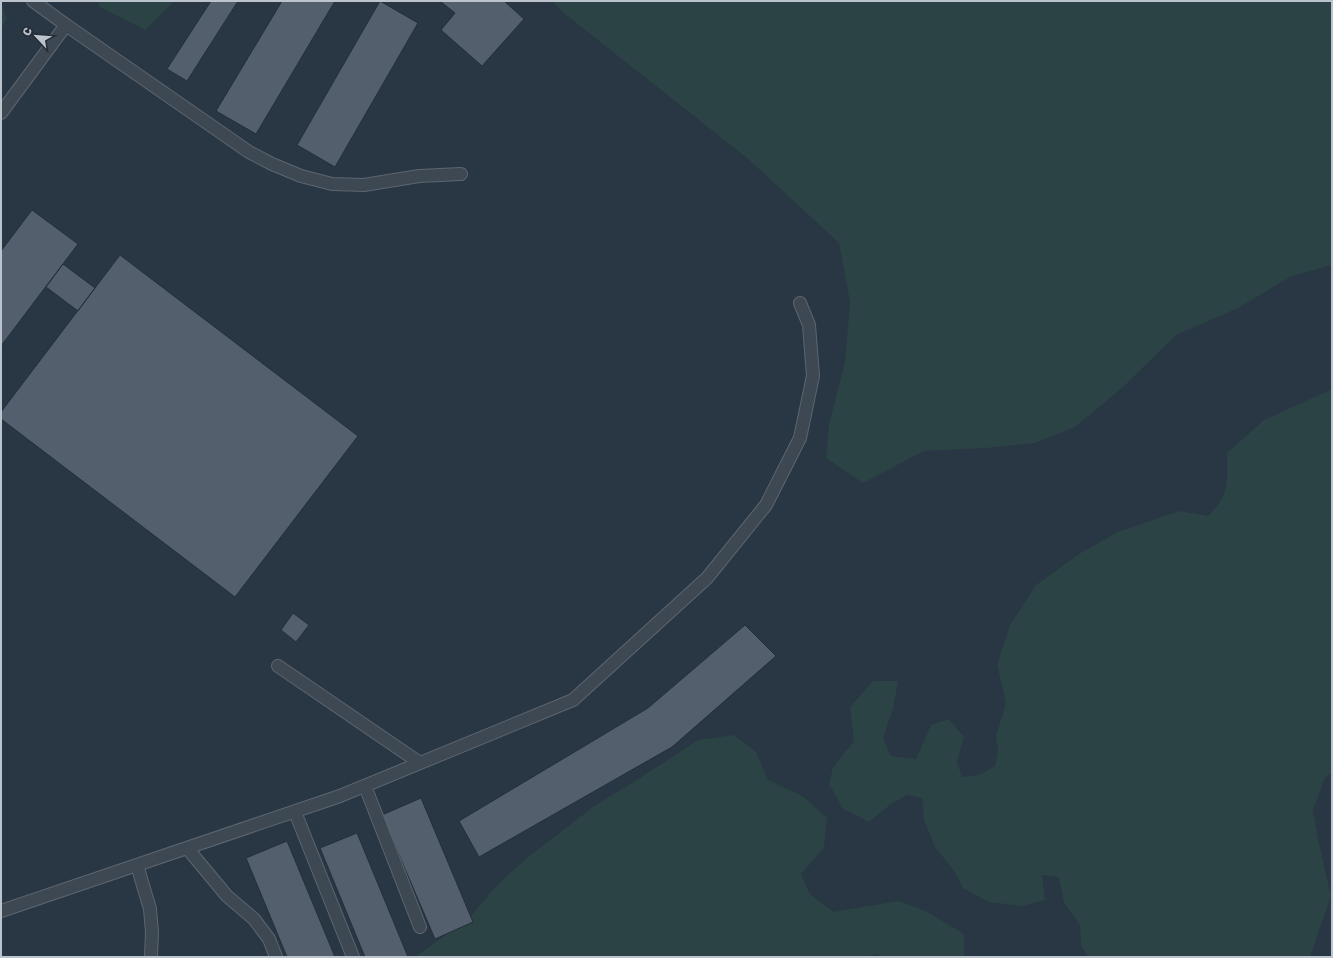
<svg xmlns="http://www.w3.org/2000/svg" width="1333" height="958" font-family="Rubik,sans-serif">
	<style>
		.green { fill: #2b4344 }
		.building { fill: #535f6d; stroke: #242f3a }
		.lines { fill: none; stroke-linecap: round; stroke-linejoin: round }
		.service-casing { stroke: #5c6670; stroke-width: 14 }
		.service { stroke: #3e4853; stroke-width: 12 }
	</style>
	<rect width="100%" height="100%" fill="#293643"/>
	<path class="green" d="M97,1H175L145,30L100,7Z
		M552,1H1332V265L1292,276L1238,308L1176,335L1122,388L1075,427L1035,443L986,448L924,451L863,483L826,458L829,424L845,362L850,302L839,243L747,158L565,14Z
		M1,3L7,19L1,29Z
		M1332,389V773L1325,778L1313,810L1318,839L1331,896L1310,957H1088L1081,946L1080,925L1064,903L1059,877L1042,875L1045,900L1022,906L988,902L963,888L954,871L935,847L924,820L922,798L907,795L891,804L869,822L843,809L829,784L833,767L854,741L850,707L873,681H898L893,709L883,738L891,756L916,759L931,725L949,719L964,737L957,762L962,777L979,775L995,766L998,750L996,736L1006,703L997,665L1010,625L1036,585L1082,552L1118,532L1179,511L1208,516C1230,495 1227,481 1227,453L1264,420Z
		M734,735L756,752L768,780L804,797L827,818L824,848L801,874L810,894L833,912L899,901L926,911L964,934V957H882L876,954L866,957H415L469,918L498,884L528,857L593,807L643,776L698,740Z"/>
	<path class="building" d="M211,1H238L187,81L167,69Z
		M282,1H335L256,134L216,111Z
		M380,1L418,23L335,167L297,145Z
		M440,1H504L524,19L482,66L441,30L455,13Z
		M32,210L78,244L1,346V251Z
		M120,255L358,436L235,597L1,419V412Z
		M63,264L95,288L78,311L46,287Z
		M293,613L309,625L296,642L281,630Z
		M745,625L776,656L672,747L479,857L459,821L648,708Z
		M421,798L473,922L435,939L382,815Z
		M357,833L408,957H365L320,848Z
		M287,841L335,957H287L246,858Z"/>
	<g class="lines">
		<defs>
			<path id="service" d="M33,1L66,25L249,152L272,164L301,176L332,184L364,185L419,176L461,174
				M1,113L66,25
				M278,666L420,763
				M365,786L420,927
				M295,812L353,957
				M187,848L227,896L254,919L269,939L276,957
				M137,865L150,909L152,932L151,957
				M1,911L340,796L573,700L707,578L766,505L800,438L813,376L809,325L800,303"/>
		</defs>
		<use href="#service" class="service-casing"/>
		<use href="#service" class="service"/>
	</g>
	<rect width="1333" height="958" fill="none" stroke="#bbc3cc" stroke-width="4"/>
	<g transform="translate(36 36) rotate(296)" stroke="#222d38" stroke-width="3" paint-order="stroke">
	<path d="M0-3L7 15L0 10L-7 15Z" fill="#bbc3cc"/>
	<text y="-6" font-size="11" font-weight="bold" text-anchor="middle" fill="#bbc3cc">С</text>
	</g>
</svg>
